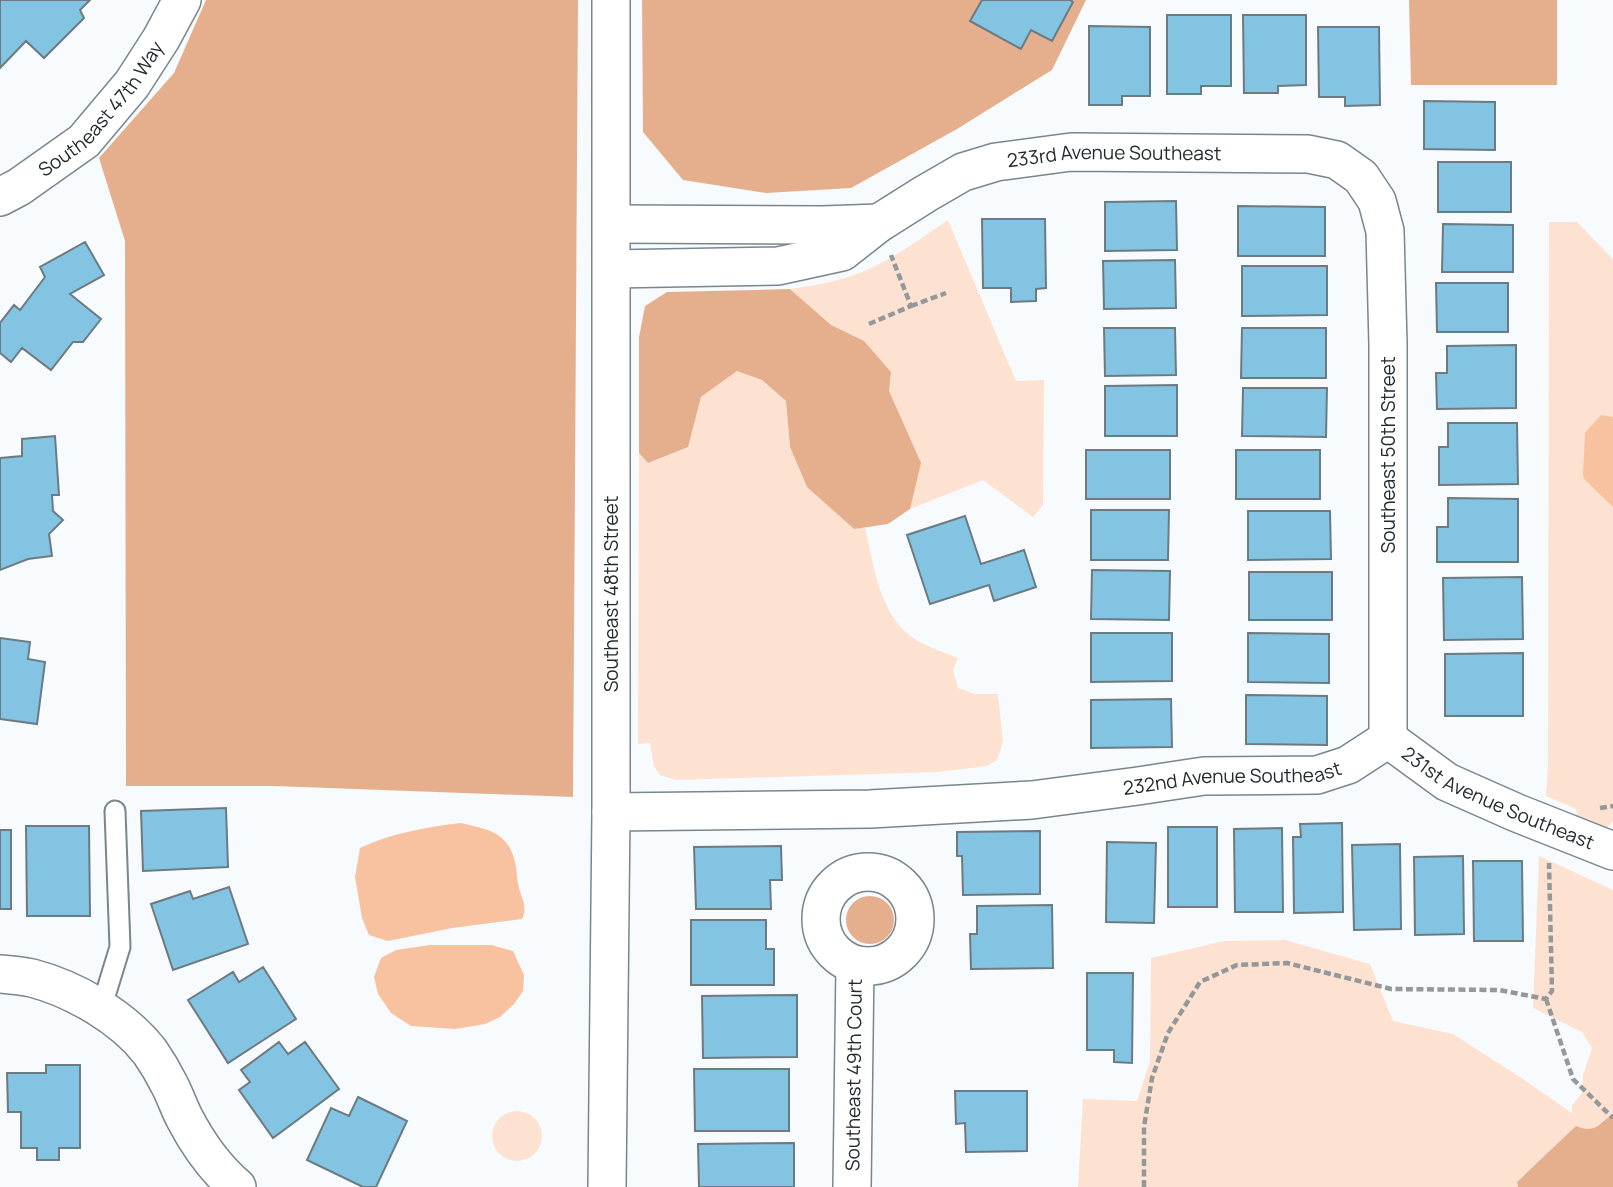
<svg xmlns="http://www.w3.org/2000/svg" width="1613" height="1187" font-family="Manrope,sans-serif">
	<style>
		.green { fill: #fee2d1 }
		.forest { fill: #e5af8d }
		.water { fill: #f8c19f }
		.building { fill: #84c4e3; stroke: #6c7a81; stroke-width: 2 }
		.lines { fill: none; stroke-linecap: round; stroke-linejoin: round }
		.service-casing { stroke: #78868d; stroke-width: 23 }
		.minor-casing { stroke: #78868d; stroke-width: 40 }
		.path { stroke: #94989b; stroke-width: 4.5; stroke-dasharray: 7 3.5; stroke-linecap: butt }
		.service { stroke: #fff; stroke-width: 19 }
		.minor { stroke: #fff; stroke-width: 37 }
		.labels { text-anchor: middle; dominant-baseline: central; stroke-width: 5; stroke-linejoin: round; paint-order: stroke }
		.street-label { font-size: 19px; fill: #23292c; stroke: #fff }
	</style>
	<rect width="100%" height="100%" fill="#f8fbfd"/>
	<path class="green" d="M948,220L1016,381L1044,380L1043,505L1033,517L983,480L910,509L831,325L790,289C812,286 834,282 854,275C888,263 919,240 948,220Z
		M1549,222H1577L1613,259V821L1606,829L1577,817L1576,809L1546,796L1548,764Z
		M737,371L762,380L786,401L790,447L807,486L854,529L865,527C874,567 880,619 918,641C931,648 945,653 958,658L953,670L958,688L975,694H998L1003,742L997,760L987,766L938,772L677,780L660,775L654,766L650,743L638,744L639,453L648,463L687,447L701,397Z
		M1539,856L1613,890V1114L1592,1129L1586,1130L1517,1181L1518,1187H1078L1083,1099L1137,1101L1150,1061L1151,958L1224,941L1285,940L1370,964L1393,1021L1453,1034L1523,1079L1572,1113V1105L1582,1093L1583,1075L1592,1048L1582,1032L1533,1008Z
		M492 1136a25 25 0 1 1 50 0a25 25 0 1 1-50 0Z"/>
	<path class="forest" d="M206,0H578L573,797L275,786H126L125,241L99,158L174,73Z
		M642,0H1086L1052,70L957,129L851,188L766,193L683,180L643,132Z
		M1409,0H1557V85H1411Z
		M790,289L831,325L864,341L891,372L889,391L921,463L910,509L888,524L854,529L807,487L790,447L786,401L762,380L737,371L701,397L688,447L648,463L639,453V337L645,306L667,292Z
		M846 920a24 24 0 1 1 48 0a24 24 0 1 1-48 0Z
		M1613,1114V1187H1518L1517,1182L1576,1126C1595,1134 1598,1124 1613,1114Z"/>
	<path class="water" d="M1601,415L1613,417V507L1584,479L1583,475L1585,433Z
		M461,823C491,830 510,833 516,867C517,874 517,881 519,888C522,900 528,907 522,919L452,928L388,941L369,935L362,918L355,877L360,848C392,833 426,827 461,823Z
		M430,945H491L513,951L524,975L523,991L514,1004L500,1017L485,1024L455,1029L411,1026L391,1013L378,994L374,977L381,958L396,950Z"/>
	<path class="building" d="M0,0H90L80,10L84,18L44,58L26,41L0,68Z
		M982,0H1070L1073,2L1052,41L1031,30L1021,49L970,21Z
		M1167,15H1231V86H1201V94H1167Z
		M1243,15H1306V85L1278,86V93H1244Z
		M1089,26L1150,27V96H1122V105H1089Z
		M1318,27H1379L1380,105L1345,106V97H1319Z
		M1424,101L1495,102V150L1424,149Z
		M1438,162H1511V212H1438Z
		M1176,201L1177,250L1105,251V202Z
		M1238,206L1325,207V256H1238Z
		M982,219H1045L1046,288L1036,289V301L1011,302V288H983Z
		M1443,224L1513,225V272H1442Z
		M85,242L104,275L70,294L101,319L83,342H73L51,370L22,348L11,362L0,353V323L14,305L20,310L45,277L40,267Z
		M1175,260L1176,308L1104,309L1103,261Z
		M1242,266H1327V315L1242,316Z
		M1436,283H1508V332H1437Z
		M1104,328H1175L1176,375L1105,376Z
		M1242,328H1326V378H1241Z
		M1516,345V408L1437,409L1436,373H1447V346Z
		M1177,385V436H1105V386Z
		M1243,388H1327L1326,437L1242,436Z
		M1448,423H1517L1518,484L1439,485V447H1448Z
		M55,436L59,495H52L53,511L63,520L49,534L52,556L28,559L0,570V458L22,456V439Z
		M1086,450H1170V499H1086Z
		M1236,450H1320V499H1236Z
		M1448,498L1518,499V562H1437V527H1448Z
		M1091,510H1169L1168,560H1091Z
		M1248,511H1330L1331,559L1248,560Z
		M965,516L981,564L1024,550L1036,587L994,601L989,585L930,604L907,535Z
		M1092,570L1170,571L1169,620L1091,619Z
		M1249,572H1332V620H1249Z
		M1522,577L1523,639L1444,640L1443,578Z
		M1091,633H1172V681L1091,682Z
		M1248,633L1329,634V683L1248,682Z
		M0,638L30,642L28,659L45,662L37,724L0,719Z
		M1523,653V716H1445V654Z
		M1246,695L1327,696V745L1246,744Z
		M1171,699L1172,747L1091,748V700Z
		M226,808L228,867L143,871L141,811Z
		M1342,823L1343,912L1294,913L1293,837H1301L1300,824Z
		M26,826H89L90,916H27Z
		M1168,827H1217V907H1168Z
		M1282,828L1283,912H1235L1234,829Z
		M0,830H11V909H0Z
		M1040,831V894L963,895L962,856H957V832Z
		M1107,842L1156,843L1154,923L1106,922Z
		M1400,844L1401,929L1354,930L1352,845Z
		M781,846L782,880H770L771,909H696L694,847Z
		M1463,856L1464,934L1415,935L1414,857Z
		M1473,861H1522L1523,941H1474Z
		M229,887L248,944L173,970L151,904L190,891L193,899Z
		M1052,905L1053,968L971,969L970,934H977V906Z
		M691,920H766V949H774V985H691Z
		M263,967L296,1019L228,1063L188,1000L233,972L239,982Z
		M1087,973H1133L1132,1063L1114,1062V1050H1087Z
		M797,995V1057L703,1058L702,996Z
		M279,1042L288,1054L305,1042L339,1089L273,1138L239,1090L250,1082L241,1070Z
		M46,1065H80V1148H59V1160H37V1148H21V1112H8L7,1073H46Z
		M694,1069H789V1131H695Z
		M955,1091H1027V1151L966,1152L965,1123L956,1124Z
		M358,1097L407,1121L376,1187H363L307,1160L331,1108L349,1116Z
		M794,1143V1187H699L698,1144Z"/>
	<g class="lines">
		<defs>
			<path id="service" d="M101,1009L120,947L115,811"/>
			<g id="minor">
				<path id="s1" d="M0,197L19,187L84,141L132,84L161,39L182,0"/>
				<path d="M612,224L823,225L879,223"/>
				<path id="s2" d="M612,269L778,266L842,252L879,223L925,194L963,172L996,162L1071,152L1308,154L1337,160L1361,177L1377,201L1385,231L1388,344V739"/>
				<path id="s3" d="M1388,739L1447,782L1517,813L1613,851"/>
				<path id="s4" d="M611,812L870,809L1032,800L1138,786L1204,776L1317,775L1348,765L1388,739"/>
				<circle cx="868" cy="919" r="47"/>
				<path d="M0,974C11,975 22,976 32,978C74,989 123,1017 150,1052C157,1062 164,1074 169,1084C175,1095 179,1108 185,1119C198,1144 216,1169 237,1187"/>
				<path d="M607,1187L611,812V0"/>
				<path id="s5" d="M852,1187L855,965"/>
			</g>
		</defs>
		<use href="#service" class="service-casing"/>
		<use href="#minor" class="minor-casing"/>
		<path class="path" d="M911,306L946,293
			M869,324L911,306L891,255
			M1600,808L1613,806
			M1546,999L1573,1079L1613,1118
			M1144,1187V1127L1152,1078L1168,1033L1200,982L1237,965L1287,963L1391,989L1499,990L1546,999L1552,991L1549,863"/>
		<use href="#service" class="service"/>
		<use href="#minor" class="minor"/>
	</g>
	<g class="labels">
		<g class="street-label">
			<text stroke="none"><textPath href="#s1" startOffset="136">Southeast 47th Way</textPath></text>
			<text stroke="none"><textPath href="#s2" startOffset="530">233rd Avenue Southeast</textPath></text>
			<text transform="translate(1388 455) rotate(-90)">Southeast 50th Street</text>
			<text transform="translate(611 594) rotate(-90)">Southeast 48th Street</text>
			<text stroke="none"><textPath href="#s4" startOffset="623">232nd Avenue Southeast</textPath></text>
			<text stroke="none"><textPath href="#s3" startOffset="126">231st Avenue Southeast</textPath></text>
			<text stroke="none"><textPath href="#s5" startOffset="112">Southeast 49th Court</textPath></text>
		</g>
	</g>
</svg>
